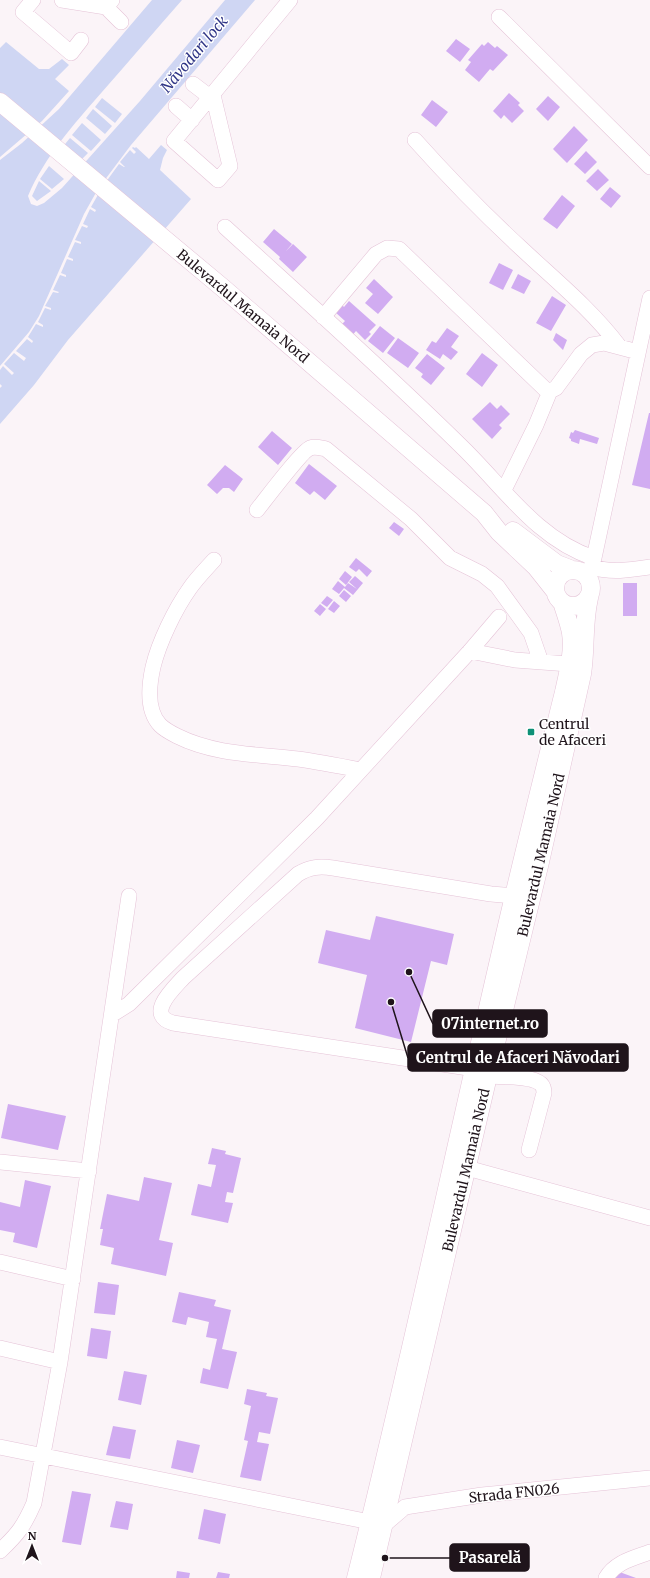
<svg xmlns="http://www.w3.org/2000/svg" width="650" height="1578" font-family="Merriweather,serif">
	<style>
		.water { fill: #cfd6f3 }
		.building { fill: #d1acf1 }
		.lines { fill: none; stroke-linecap: round; stroke-linejoin: round }
		.minor-casing { stroke: #e5c3d7; stroke-width: 16 }
		.major-casing { stroke: #e5c3d7; stroke-width: 19 }
		.minor { stroke: #fff; stroke-width: 15 }
		.major { stroke: #fff; stroke-width: 18 }
		.poi-dot { fill: #0e9077; stroke: #fff; stroke-width: 1.5 }
		.labels { text-anchor: middle; dominant-baseline: central; stroke-width: 3; stroke-linejoin: round; paint-order: stroke }
		.street-label { font-size: 14px; fill: #1f141b; stroke: #fff }
		.poi-label { font-size: 14px; fill: #1f141b; stroke: #fff; text-anchor: start }
		.water-label { font-size: 15px; font-style: italic; fill: #313787; stroke: #fff }
		.leader { fill: none; stroke: #1f141b; stroke-width: 1.5 }
		.callout-dot { fill: #1f141b; stroke: #fff; stroke-width: 1.5 }
		.callout { fill: #1f141b; stroke: #1f141b; stroke-width: 1.5 }
		.callout-label { font-size: 15px; text-anchor: middle; font-weight: bold; fill: #fff }
	</style>
	<rect width="100%" height="100%" fill="#fbf4f8"/>
	<path class="water" d="M152,0H182C155,31 129,61 102,92C74,124 45,156 28,196L31,204L37,206L44,203L62,188L140,101L225,0H255L131,145L98,189L84,214L39,316L29,332L0,366V160L22,143L59,109Z
		M6,42L39,69H49L62,59L69,65L55,79L69,91L42,121L0,157V48Z
		M102,98L122,114L115,123L95,107Z
		M93,109L112,126L105,134L86,118Z
		M82,123L101,140L91,151L72,135Z
		M70,138L88,153L77,164L61,149Z
		M161,145L167,150L163,158L160,170L191,199L68,340L34,385L0,424V388L2,386L0,384V370L3,366L12,375L14,373L4,364L14,353L24,361L26,358L16,351L27,339L32,343L33,341L28,337L36,324L43,327V325L38,322L45,308L51,310V308L45,306L53,292L58,293L59,292L53,290L60,275L66,277V275L61,273L67,259L73,261V259L68,257L75,242L81,244V242L75,240L82,226L87,228L88,226L83,224L90,209L95,212L96,210L91,207L103,186L119,164L124,167H125L120,162L130,150L134,154L136,152L132,148L133,147L135,148L136,147L149,159Z
		M49,166L64,179L52,189L40,179Z
		M39,181L51,191L37,201L32,196Z"/>
	<path class="building" d="M456,39L470,49L460,62L446,51Z
		M488,42L495,48L497,46L508,55L493,71L490,69L479,82L465,70L471,62L468,60L482,44L484,46Z
		M509,93L520,103L518,105L524,111L512,123L504,115L501,119L493,111Z
		M548,96L560,107L548,121L536,109Z
		M432,100L448,112L436,127L421,115Z
		M574,126L588,140L567,163L553,149Z
		M586,151L597,162L585,174L574,164Z
		M598,169L609,180L597,191L586,181Z
		M610,187L621,196L611,208L600,199Z
		M562,195L575,206L557,229L543,219Z
		M274,229L292,244L286,251L293,244L307,257L293,272L279,259L280,257L263,242Z
		M499,263L513,270L503,290L489,283Z
		M518,274L531,281L524,294L511,288Z
		M374,279L393,297L378,314L365,303L373,294L366,288Z
		M552,296L566,305L551,331L536,323Z
		M349,301L376,325L369,332L371,334L365,340L356,331L350,338L339,327L345,321L335,312L342,305L344,307Z
		M380,326L395,338L383,353L368,341Z
		M447,328L459,336L451,347L458,352L451,360L443,354L440,359L426,350L432,341L436,343Z
		M556,333L567,340L563,350L553,340Z
		M398,338L419,353L408,368L387,353Z
		M482,353L498,365L482,387L466,374Z
		M427,354L445,368L431,385L421,377L423,374L415,368Z
		M490,402L497,409L501,405L510,414L499,425L502,428L492,439L472,419Z
		M649,413H650V489L632,485Z
		M575,430L599,438L597,444L580,439L579,444L571,441V439L569,438L571,432L573,433Z
		M272,431L292,448L278,465L258,447Z
		M309,464L337,486L325,500L314,491L310,495L295,483Z
		M225,465L243,479L234,492L229,488H223L217,494L207,485Z
		M394,522L404,529L399,536L389,528Z
		M356,558L372,571L367,577L359,569L356,572L349,567Z
		M345,571L352,577L346,585L339,579Z
		M355,576L363,583L353,595L344,588L339,594L332,589L338,581L345,587L348,583L357,589L349,582Z
		M623,583H637V616H623Z
		M344,590L351,596L346,602L339,596Z
		M327,596L333,600L327,607L321,603Z
		M334,601L340,606L334,613L328,609Z
		M320,604L326,609L320,616L314,611Z
		M376,916L454,934L447,965L431,961L411,1042L355,1028L367,975L318,963L326,930L370,940Z
		M8,1104L66,1116L58,1150L1,1138Z
		M212,1148L226,1151L225,1154L241,1158L233,1193L227,1192L225,1202L233,1203L228,1223L191,1215L198,1184L211,1187L216,1165L208,1164Z
		M144,1177L172,1183L159,1240L173,1243L166,1276L111,1264L114,1248L100,1245L103,1229H100L107,1194L139,1201Z
		M25,1180L51,1186L37,1248L13,1242L15,1233L0,1230V1202L20,1207Z
		M98,1282L119,1285L115,1315L94,1313Z
		M179,1292L216,1300L214,1306L231,1310L222,1349L237,1352L228,1389L200,1383L203,1368L210,1370L217,1339L206,1337L209,1322L188,1317L186,1325L172,1322Z
		M91,1328L111,1331L107,1359L87,1356Z
		M124,1371L147,1375L141,1405L118,1400Z
		M247,1389L267,1393L266,1396L278,1398L270,1434L259,1432L257,1442L269,1444L261,1481L240,1477L248,1441L244,1440L251,1406L244,1404Z
		M113,1426L136,1430L130,1459L106,1455Z
		M177,1440L200,1445L193,1473L171,1468Z
		M72,1491L91,1494L81,1545L62,1542Z
		M116,1501L133,1504L128,1530L110,1527Z
		M204,1509L226,1514L220,1544L198,1539Z
		M614,1570L636,1578H612Z
		M177,1571L190,1573L189,1578H176Z
		M218,1572L230,1574L229,1578H216Z"/>
	<g class="lines">
		<defs>
			<path id="minor" d="M33,0L23,12L71,53L81,40
				M62,0L106,7L112,0
				M106,7L121,22
				M499,17L650,167
				M193,84L210,97
				M213,95L230,166L218,180L174,141L290,0
				M176,106L192,120
				M415,140C449,178 484,214 522,249C555,280 591,309 619,346
				M225,227C305,300 386,372 463,448C503,487 538,540 594,558
				M323,317L376,254L387,248L399,249L546,390L550,391L556,388L581,354L592,345L604,343L638,352
				M504,490L536,425L550,391
				M257,510C265,500 302,451 310,448C315,446 321,448 326,449L411,519L450,558L482,574L497,586L531,633L541,662
				M214,560C206,569 197,578 190,588C175,609 159,642 153,667C149,685 146,710 160,725C165,730 171,733 177,736C215,755 257,754 298,759C319,762 340,766 361,770
				M591,567C611,573 630,570 650,567
				M587,575L591,567L594,558L650,298
				M470,651L515,660L569,664
				M113,1014L129,1004L317,818L470,651L499,617
				M475,1069L173,1023C145,1015 173,989 183,978L298,874C310,867 319,866 333,868L491,894L514,896
				M488,1076C501,1077 531,1075 541,1084C543,1086 544,1089 544,1093L529,1150
				M0,1162L89,1171
				M467,1168L650,1218
				M0,1262L73,1279
				M0,1348L60,1362
				M0,1447L370,1522
				M384,1525L405,1507L482,1495L650,1478
				M0,1551C18,1534 24,1526 34,1503L60,1362L129,896
				M606,1578C615,1562 634,1558 650,1552"/>
			<path id="major" d="M0,102L223,288L484,513L499,532L536,567L555,591
				M513,531L557,564L570,569
				M555 588a18 18 0 1 1 36 0a18 18 0 1 1-36 0Z
				M356,1578C413,1352 460,1123 514,896C530,828 547,760 564,692C568,673 574,652 571,633C569,622 565,612 562,602
				M371,1578L488,1076L540,862L582,674C586,649 583,623 589,598"/>
		</defs>
		<use href="#minor" class="minor-casing"/>
		<use href="#major" class="major-casing"/>
		<use href="#minor" class="minor"/>
		<use href="#major" class="major"/>
	</g>
	<rect class="poi-dot" x="527" y="728" width="8" height="8" rx="2"/>
	<g class="labels">
		<g class="street-label">
			<text transform="translate(243 306) rotate(40)">Bulevardul Mamaia Nord</text>
			<text transform="translate(541 855) rotate(-77)">Bulevardul Mamaia Nord</text>
			<text transform="translate(466 1170) rotate(-77)">Bulevardul Mamaia Nord</text>
			<text transform="translate(514 1493) rotate(-6)">Strada FN026</text>
		</g>
		<g class="poi-label">
			<text x="539" y="724">Centrul<tspan x="539" dy="16">de Afaceri</tspan></text>
		</g>
		<g class="water-label">
			<text transform="translate(194 54) rotate(-50)">Năvodari lock</text>
		</g>
	</g>
	<path class="leader" d="M409 972L433 1024M391 1002L408 1058M385 1558L450 1558"/>
	<g class="callout-dot">
		<circle cx="409" cy="972" r="4"/>
		<circle cx="391" cy="1002" r="4"/>
		<circle cx="385" cy="1558" r="4"/>
	</g>
	<g class="callout">
		<rect x="433" y="1010" width="114" height="27" rx="4"/>
		<rect x="408" y="1044" width="220" height="27" rx="4"/>
		<rect x="450" y="1544" width="79" height="27" rx="4"/>
	</g>
	<g class="callout-label">
		<text x="490" y="1029">07internet.ro</text>
		<text x="518" y="1063">Centrul de Afaceri Năvodari</text>
		<text x="490" y="1563">Pasarelă</text>
	</g>
	<g transform="translate(32 1546)" stroke="#ffffff" stroke-width="3" paint-order="stroke">
	<path d="M0-3L7 15L0 10L-7 15Z" fill="#1f141b"/>
	<text y="-6" font-size="11" font-weight="bold" text-anchor="middle" fill="#1f141b">N</text>
	</g>
</svg>
